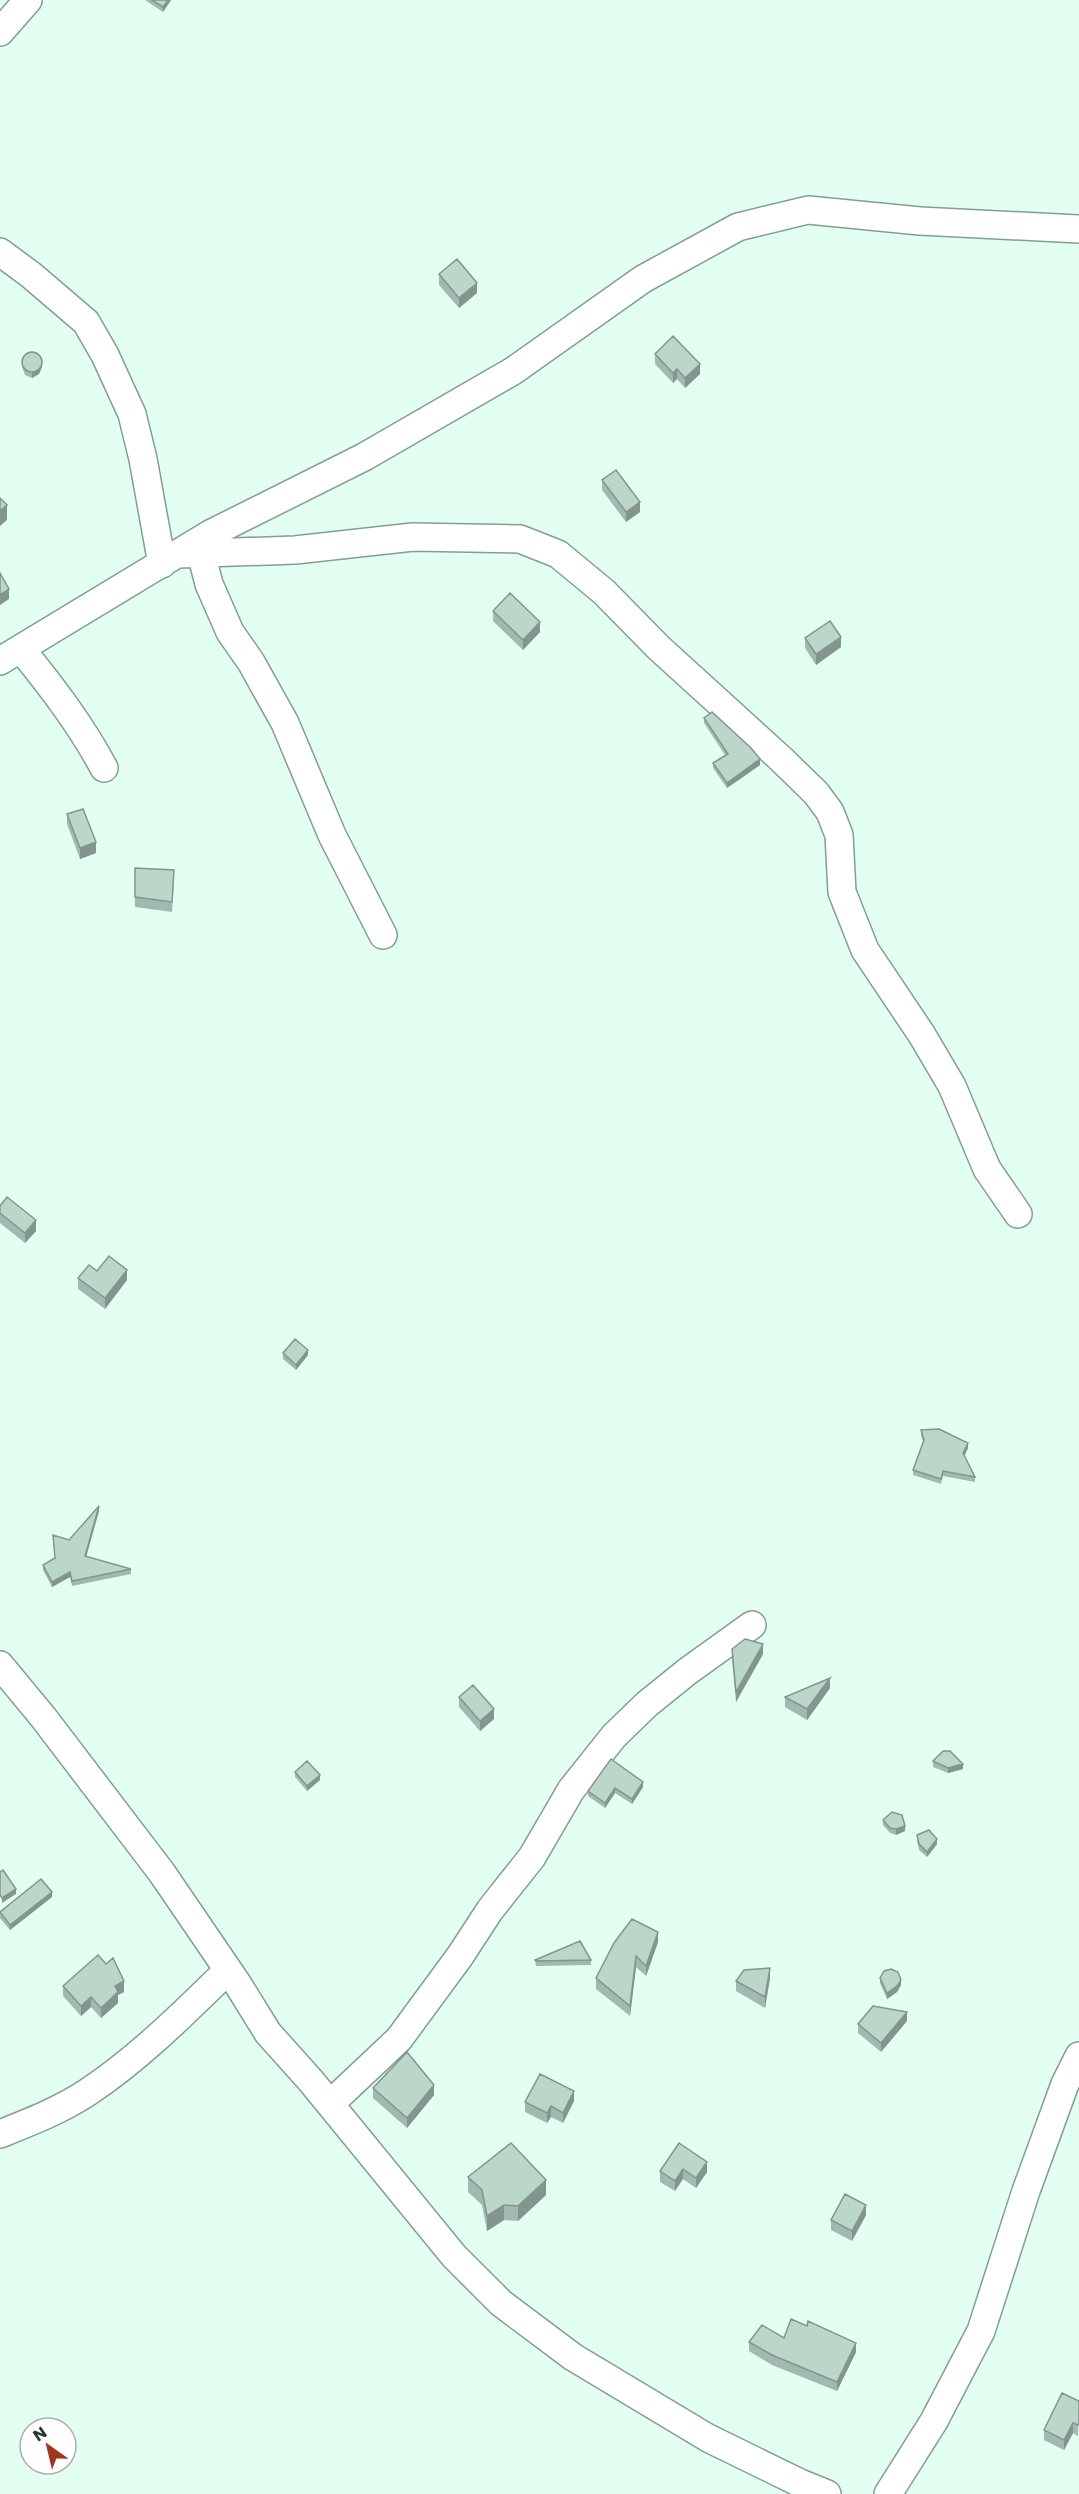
<svg xmlns="http://www.w3.org/2000/svg" width="1079" height="2494" font-family="Poppins,sans-serif">
	<style>
		.lines { fill: none; stroke-linecap: round; stroke-linejoin: round }
		.minor-casing { stroke: #839e92; stroke-width: 30 }
		.minor { stroke: #fff; stroke-width: 27 }
		.wall { fill: #a1b9ae }
		.shaded-wall { fill: #83968d }
		.building { fill: #bbd7ca; stroke: #83968d; stroke-width: 1.5 }
	</style>
	<rect width="100%" height="100%" fill="#e2fff2"/>
	<g class="lines">
		<defs>
			<path id="minor" d="M0,32L28,0
				M0,252L31,275L86,322L105,355L132,414L143,459L162,564
				M201,553L209,584L230,632L251,662L285,723L332,835L383,935
				M178,554L295,550L413,537L520,539L558,554L604,592L659,648L781,759L816,793L830,812L839,835L842,892L865,950L922,1035L952,1086L987,1169L1018,1214
				M21,649C52,687 81,725 104,768
				M0,661L210,534L364,457L513,371L643,279L738,227L808,210L920,221L1079,229
				M0,1665L43,1717L162,1873L237,1983L268,2033L311,2081L454,2256L501,2303L573,2357L708,2438L800,2483L827,2494
				M330,2104L399,2039L460,1956L490,1910L532,1857L571,1790L614,1736L647,1704L688,1671L752,1625
				M0,2134C30,2122 61,2110 88,2092C139,2058 184,2013 228,1970
				M888,2494L934,2421L981,2331L1026,2191L1065,2084L1079,2056"/>
		</defs>
		<use href="#minor" class="minor-casing"/>
		<use href="#minor" class="minor"/>
	</g>
	<path class="wall" d="M145,0H171L163,12Z
		M439,274L477,293L459,308L439,285Z
		M655,354L700,374L685,388L677,379L673,383L655,364Z
		M22,362L42,367L39,374L32,378L25,375L22,367Z
		M602,480L640,512L626,522L602,490Z
		M493,611L540,632L523,650L493,621Z
		M805,638L841,647L816,665L805,648Z
		M704,718L760,765L727,788L713,768V763L725,755L704,723Z
		M67,814L96,853L80,859L67,824Z
		M135,868L174,880L172,912L135,907Z
		M0,1206L36,1231L25,1243L0,1223Z
		M97,1271L127,1280L105,1309L78,1289V1278Z
		M283,1353L308,1355L296,1370L283,1359Z
		M921,1430L968,1448L964,1456L975,1477V1482L943,1476L941,1484L913,1475V1470L923,1442L921,1435Z
		M99,1511L86,1556L131,1569V1574L72,1586L70,1577L52,1587L43,1570V1565L55,1558L69,1540Z
		M732,1649L763,1654L736,1702L732,1659Z
		M830,1688L807,1720L785,1707V1697Z
		M459,1697L494,1719L480,1731L459,1707Z
		M611,1759L643,1787L632,1804L615,1793L605,1808L588,1796V1791Z
		M933,1761L963,1769L948,1773L933,1767Z
		M295,1772L320,1780L307,1791L295,1777Z
		M883,1820L905,1831L896,1835L890,1833L883,1825Z
		M917,1835L937,1844L927,1857L919,1850L917,1840Z
		M52,1897L10,1930L0,1918V1912Z
		M658,1942L646,1976L636,1967L630,2016L596,1989V1978Z
		M535,1960H591V1965L536,1966Z
		M770,1978L765,2008L736,1991V1981Z
		M880,1978L901,1985L897,1992L887,1999L880,1983Z
		M63,1986L124,1992L118,1995V2003L101,2018L91,2007L81,2016L63,1996Z
		M907,2021L881,2052L858,2033V2024Z
		M373,2088L434,2095L407,2128L373,2098Z
		M574,2101L563,2123L551,2117L547,2123L525,2112V2102Z
		M679,2143L707,2172L696,2188L683,2179L675,2191L660,2182V2171Z
		M468,2177L546,2195L518,2221L504,2220L487,2231L482,2205L468,2192Z
		M866,2215L852,2241L831,2230V2220Z
		M784,2338L856,2352L837,2391L772,2365L749,2351V2342Z
		M1079,2401L1078,2436L1073,2433L1064,2450L1044,2440V2430Z"/>
	<path class="shaded-wall" d="M168,0H171L163,12V7Z
		M477,283V293L459,308V298Z
		M42,362V367L39,374L32,378V372Z
		M700,364V374L685,388V378Z
		M677,369V379L673,383V373Z
		M640,502V512L626,522V512Z
		M7,505V520L0,526V511Z
		M9,589V599L0,605V595Z
		M540,622V632L523,650V640Z
		M841,637V647L816,665V654Z
		M760,759V765L727,788V783Z
		M96,842V853L80,859V848Z
		M36,1220V1231L25,1243V1233Z
		M127,1270V1280L105,1309V1298Z
		M308,1350V1355L296,1370V1365Z
		M968,1443V1448L963,1459V1453Z
		M99,1506V1511L85,1561V1556Z
		M70,1572V1577L52,1587V1582Z
		M763,1644V1654L736,1702V1692Z
		M830,1678V1688L807,1720V1709Z
		M494,1709V1719L480,1731V1721Z
		M963,1764V1769L948,1773V1768Z
		M320,1775V1780L307,1791V1786Z
		M643,1782V1787L632,1804V1799Z
		M615,1788V1793L605,1808V1803Z
		M905,1826V1831L896,1835V1829Z
		M937,1839V1844L927,1857V1852Z
		M16,1889V1894L2,1903V1898Z
		M52,1892V1897L10,1930V1925Z
		M658,1932V1942L646,1976V1966Z
		M636,1956V1967L630,2016V2006Z
		M770,1968V1978L765,2008V1997Z
		M901,1980V1985L897,1992L887,1999V1993Z
		M124,1981V1992L118,1995V2003L101,2018V2008L115,1986Z
		M91,1997V2007L81,2016V2006Z
		M907,2012V2021L881,2052V2043Z
		M434,2085V2095L407,2128V2118Z
		M574,2091V2101L563,2123V2113Z
		M551,2106V2117L547,2123V2113Z
		M707,2162V2172L696,2188V2178Z
		M683,2169V2179L675,2191V2181Z
		M546,2180V2195L518,2221V2206Z
		M504,2205V2220L487,2231V2216Z
		M866,2205V2215L852,2241V2231Z
		M856,2343V2352L837,2391V2382Z
		M1073,2423V2433L1064,2450V2440Z"/>
	<path class="building" d="M152,0H168L163,7Z
		M457,259L477,283L459,298L439,274Z
		M673,336L700,364L685,378L677,369L673,373L655,354Z
		M22 362a10 10 0 1 1 20 0a10 10 0 1 1-20 0Z
		M616,470L640,502L626,512L602,480Z
		M0,498L7,505L0,511Z
		M0,573L9,589L0,595Z
		M510,593L540,622L523,640L493,611Z
		M830,621L841,637L816,654L805,638Z
		M712,712L751,748L760,759L727,783L713,763L728,754L704,718Z
		M83,809L96,842L80,848L67,814Z
		M135,868L174,870L172,902L135,897Z
		M7,1197L36,1220L25,1233L0,1213V1206Z
		M109,1256L127,1270L105,1298L78,1278L89,1265L97,1271Z
		M295,1339L308,1350L296,1365L283,1353Z
		M939,1429L968,1443L963,1453L975,1477L943,1471L941,1479L913,1470L924,1440L921,1430Z
		M99,1506L85,1556L131,1569L72,1581L70,1572L52,1582L43,1565L55,1558L53,1535L69,1540Z
		M745,1639L763,1644L736,1692L732,1649Z
		M830,1678L807,1709L785,1697Z
		M473,1685L494,1709L480,1721L459,1697Z
		M943,1751H950L963,1764L948,1768L933,1761Z
		M611,1759L643,1782L632,1799L615,1788L605,1803L588,1791Z
		M307,1761L320,1775L307,1786L295,1772Z
		M892,1812L902,1815L905,1826L896,1829L890,1828L883,1820Z
		M929,1830L937,1839L927,1852L919,1844L917,1835Z
		M3,1870L16,1889L2,1898L0,1895V1872Z
		M41,1879L52,1892L10,1925L0,1912Z
		M632,1919L658,1932L646,1966L636,1956L630,2006L596,1978L614,1943Z
		M580,1941L591,1960L536,1961L535,1960Z
		M98,1955L106,1964L113,1958L124,1981L115,1986L118,1992L101,2008L91,1997L81,2006L63,1986Z
		M770,1968L765,1997L736,1981L744,1970Z
		M891,1969L898,1972L901,1980L897,1986L887,1993L880,1978L884,1971Z
		M873,2006L907,2012L881,2043L858,2024Z
		M407,2052L434,2085L407,2118L373,2088Z
		M540,2074L574,2091L563,2113L551,2106L547,2113L525,2102Z
		M511,2143L546,2180L518,2206L504,2205L487,2216L482,2190L468,2177Z
		M679,2143L707,2162L696,2178L683,2169L675,2181L660,2171Z
		M845,2194L866,2205L852,2231L831,2220Z
		M791,2319L807,2326L808,2321L856,2343L837,2382L772,2355L749,2342L762,2325L784,2338Z
		M1062,2393L1079,2401V2424L1078,2425L1073,2423L1064,2440L1044,2430Z"/>
	<g transform="translate(48 2446) rotate(326)"><circle r="28" fill="#ffffff" stroke="#aaafad" stroke-width="1.5"/>
	<path d="M0-4.5L10 22L0 15L-10 22Z" fill="#9f361d"/>
	<text y="-9" font-size="16" font-weight="bold" text-anchor="middle" fill="#2b3631">N</text>
	</g>
</svg>
